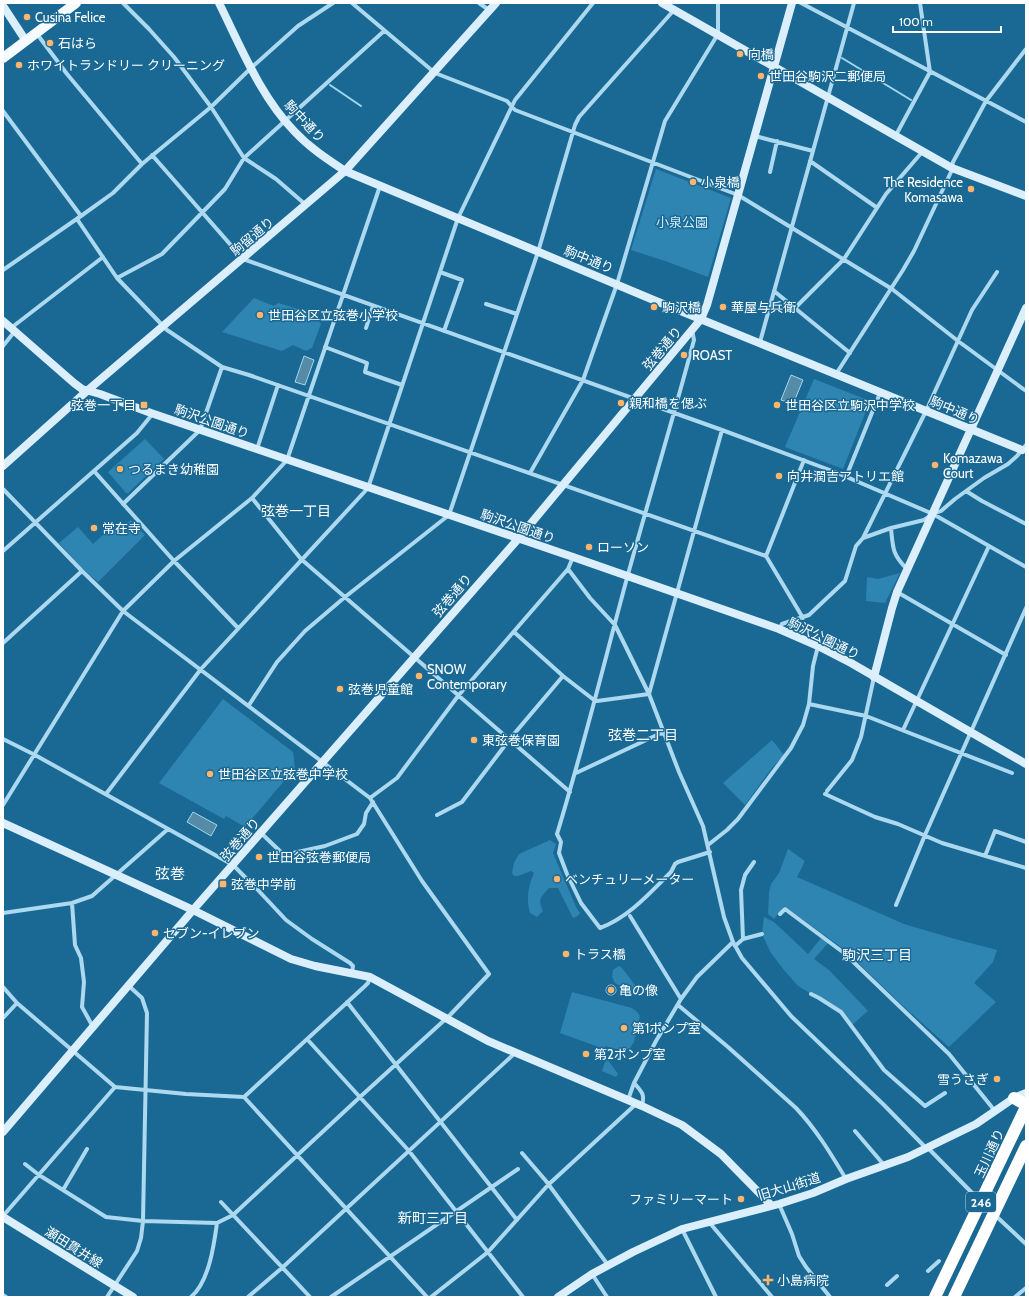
<svg xmlns="http://www.w3.org/2000/svg" width="1029" height="1300" font-family="Cabin,'Noto Sans JP',sans-serif">
	<style>
		.green { fill: #2e85b2 }
		.water { fill: #558ba7; stroke: #9fd7f1 }
		.lines { fill: none; stroke-linecap: round; stroke-linejoin: round }
		.stream { stroke: #9fd7f1; stroke-width: 2 }
		.street { stroke: #acd9ef; stroke-width: 4 }
		.secondary { stroke: #daeffb; stroke-width: 8 }
		.primary { stroke: #f5fbff; stroke-width: 10 }
		.highway { stroke: #fff; stroke-width: 12 }
		.poi-dot { fill: #ffb56b; stroke: #1a6994; stroke-width: 1.5 }
		.labels { text-anchor: middle; dominant-baseline: central; stroke-width: 3; stroke-linejoin: round; paint-order: stroke }
		.shield { fill: #1a6994; stroke: #bad2df; stroke-width: 1 }
		.shield-label { font-size: 12px; font-weight: bold; fill: #fff }
		.poi-label { font-size: 13px; fill: #fff; stroke: #1a6994; text-anchor: start }
		.street-label { font-size: 13px; fill: #fff; stroke: #1a6994 }
		.park-label { font-size: 13px; fill: #d3edfb; stroke: #1a6994 }
		.neighbourhood-label { font-size: 14px; fill: #fff; stroke: #1a6994 }
		.quarter-label { font-size: 15px; fill: #fff; stroke: #1a6994 }
	</style>
	<rect width="100%" height="100%" fill="#1a6994"/>
	<path class="green" d="M656,169L731,198L708,277L665,261L631,250Z
		M254,298L274,306L278,303L312,313L321,324L312,348L306,351L293,345L282,351L222,332Z
		M814,379L870,401L843,469L785,447Z
		M145,439L164,459L128,493H126L108,472Z
		M131,520L145,535L98,582L81,567L59,543L78,527L93,544L116,523L120,528Z
		M900,573L885,603L866,601L867,577L878,579Z
		M223,699L293,752L295,768L245,827L226,816L224,819L159,783Z
		M772,740L784,755L771,769L745,805L723,783Z
		M550,840L556,844L553,853L576,907L580,913C578,916 576,917 573,918L558,888H549C540,897 538,900 543,911L537,917L530,913C526,899 528,886 534,873L531,871L518,876H514L512,873L514,863L519,854Z
		M788,849L805,861L797,877L904,924L955,939L997,950L993,962L974,983L996,1002L949,1047L902,1005L845,950L784,906L774,919L768,914L769,892L771,884L779,873Z
		M764,917L774,922L808,954L822,937L829,942L814,959L830,971L868,1011L852,1025L841,1012L798,986L784,970L771,953L762,934Z
		M619,966L622,968L638,989L635,993L633,994L615,983L612,977L613,970Z
		M572,992L632,1008L637,1012L640,1016L634,1042L630,1048L624,1051L605,1046L604,1049L560,1033Z
		M608,1060L618,1074L616,1077L602,1071L605,1062Z"/>
	<path class="water" d="M304,356L314,360L305,385L295,382Z
		M791,375L803,380L793,404L781,400Z
		M193,812L217,825L211,836L187,822Z
		M606 990a5 5 0 1 1 10 0a5 5 0 1 1-10 0Z"/>
	<g class="lines">
		<path class="stream" d="M842,58L911,100
			M330,85L361,106"/>
		<path class="street" d="M123,3L149,29L174,57L211,107L244,158L276,179L306,205
			M352,3L435,73L507,101L515,110L738,195L892,289L958,341L1026,391
			M479,3L489,10
			M801,3L1026,122
			M37,34L67,74L142,164
			M3,111L81,216
			M896,135L930,72L920,3
			M755,136L813,151
			M152,155L243,259L722,430L835,472L933,514L1026,567
			M810,161L876,207
			M770,172L777,141
			M77,219L117,278L167,330L222,367L249,375L766,556L803,618
			M3,270L81,216L113,193L142,164L211,107L251,68L298,26L333,3
			M440,272L462,280L444,331
			M117,278L162,254L225,189L244,158L384,31
			M774,291L850,353
			M486,304L517,314
			M795,308L844,259L886,194L923,151
			M11,328L103,257
			M366,328L373,306
			M692,330L694,340C673,419 649,498 627,578C604,663 583,749 557,834L561,842L559,853L567,874L581,903L600,928C628,918 650,893 671,872L675,864L678,862L710,852
			M760,342L854,3
			M3,346L15,331
			M325,347L367,363L365,372L402,385
			M836,374L903,270L914,251L951,172L953,162L986,101L1026,49
			M257,449L278,385
			M94,471L174,561L238,628
			M530,473L583,380L617,284L665,121L718,34V3
			M846,477L880,393
			M3,489L82,571L123,611L370,798L422,881L489,974L450,1015L360,1097L233,1215L217,1223L143,1221L106,1217L39,1175L25,1164
			M966,491L982,501L1026,524
			M252,498L301,559L570,792
			M123,504L200,430L222,367
			M891,528C893,548 892,554 907,569
			M863,538L926,411L972,310L997,272
			M3,551L137,433L150,417L151,413
			M766,556L804,460
			M568,569L590,598L615,625L649,694L679,772L703,826L724,917L733,942L742,958L791,1016L884,1105L926,1148
			M897,592L1006,655
			M779,629L782,624L809,615L845,581L856,546L863,538L891,528L924,520L933,514L941,511L955,499L984,478L1008,464L1017,456L1026,445
			M514,632L563,676L594,700L597,701L649,694L722,430
			M3,643L82,571
			M809,704L866,716L1012,773
			M249,705L277,662L305,631L345,597L449,515L538,252L575,125L579,117L674,10
			M903,730L989,546
			M3,739L35,755L233,865L257,889L286,920L312,939L350,963L353,966L352,973
			M576,773L659,734L664,733
			M827,791L852,760L861,737L874,677
			M106,794L201,669L368,488L458,218L515,100L593,3
			M825,794L875,817L898,824L942,843L1026,868
			M370,798L397,778L458,696L568,569L573,557
			M3,805L123,611L174,561L252,498L287,460L380,186
			M437,815L462,802L509,740L563,676
			M261,833L284,855L325,846L357,834L364,824L366,813L373,802
			M708,845L727,830L738,819L791,748L803,725L809,704L813,666L818,646
			M985,856L995,831L1026,842
			M72,903L75,945L81,958L84,982L82,1007L93,1027
			M896,905L925,835L1026,608
			M3,913L72,903L92,896L168,829
			M780,914L785,909L844,953L949,1054L995,1111
			M630,916L681,999
			M743,939L762,934
			M735,946L743,939L741,890L745,875L754,862
			M3,987L17,1003L115,1087L186,1094L244,1097L365,986L368,983L370,977
			M811,994L819,998L841,1012L884,1070L925,1106L945,1093
			M347,1002L517,1220
			M678,1005L728,1047L796,1108C816,1129 831,1154 846,1179
			M3,1018L17,1003
			M307,1039L409,1151L523,1297
			M634,1083C642,1092 645,1094 642,1106
			M244,1097L427,1297
			M628,1100L634,1083L656,1041L681,999L697,977L733,942
			M855,1131L884,1165
			M928,1148L979,1200
			M522,1153L546,1181L608,1265
			M63,1190L87,1149
			M221,1202L310,1297
			M779,1204L792,1234L799,1256L806,1267L830,1297
			M3,1216L115,1087
			M997,1217L1026,1244
			M709,1222L772,1297
			M682,1229L716,1297
			M928,1271L939,1261
			M592,1274L607,1297
			M887,1285L897,1276
			M3,1295L6,1297
			M107,1297L137,1251L141,1238L143,1221L147,1013L142,998L129,986
			M191,1297C209,1282 214,1245 217,1223
			M248,1297L283,1267L515,1053
			M331,1297L518,1169
			M431,1297L488,1252L548,1185L636,1104
			M1015,1297L1026,1288"/>
		<path class="secondary" d="M219,3C241,47 260,96 295,132C310,148 327,159 345,171L656,301L1022,450
			M662,3L952,168L1026,196
			M3,6L26,41
			M3,321L74,383L82,389L100,394L151,413L573,557L779,629L818,646L851,663L1026,764
			M3,466L88,390L345,171L496,3
			M874,677L892,608L897,592L1026,308
			M3,823L193,910L291,959L315,966L370,977L488,1041L642,1106L682,1125L721,1154L771,1205
			M3,1132L193,910L518,539L701,319L707,305L792,3
			M3,1217L133,1297
			M558,1297L592,1274L633,1252L682,1229L779,1204L813,1193L846,1179L908,1157L976,1124L1014,1098L1026,1093"/>
		<path class="primary" d="M3,58L76,3"/>
		<path class="highway" d="M1014,1098L1026,1105
			M935,1297L1026,1107
			M954,1297L1026,1146"/>
	</g>
	<g class="poi-dot">
		<circle cx="27" cy="17" r="4"/>
		<circle cx="50" cy="43" r="4"/>
		<circle cx="740" cy="54" r="4"/>
		<circle cx="19" cy="65" r="4"/>
		<circle cx="761" cy="76" r="4"/>
		<circle cx="693" cy="182" r="4"/>
		<circle cx="971" cy="189" r="4"/>
		<circle cx="654" cy="307" r="4"/>
		<circle cx="723" cy="307" r="4"/>
		<circle cx="260" cy="315" r="4"/>
		<circle cx="684" cy="355" r="4"/>
		<circle cx="621" cy="403" r="4"/>
		<rect x="140" y="401" width="8" height="8" rx="2"/>
		<circle cx="777" cy="405" r="4"/>
		<circle cx="935" cy="465" r="4"/>
		<circle cx="120" cy="469" r="4"/>
		<circle cx="779" cy="476" r="4"/>
		<circle cx="94" cy="528" r="4"/>
		<circle cx="589" cy="547" r="4"/>
		<circle cx="419" cy="676" r="4"/>
		<circle cx="340" cy="689" r="4"/>
		<circle cx="474" cy="740" r="4"/>
		<circle cx="210" cy="774" r="4"/>
		<circle cx="259" cy="857" r="4"/>
		<circle cx="557" cy="879" r="4"/>
		<rect x="219" y="880" width="8" height="8" rx="2"/>
		<circle cx="155" cy="933" r="4"/>
		<circle cx="566" cy="954" r="4"/>
		<circle cx="611" cy="990" r="4"/>
		<circle cx="624" cy="1028" r="4"/>
		<circle cx="586" cy="1054" r="4"/>
		<circle cx="997" cy="1079" r="4"/>
		<circle cx="741" cy="1199" r="4"/>
		<path d="M766 1274h4v4h4v4h-4v4h-4v-4h-4v-4h4z"/>
	</g>
	<g class="labels">
		<rect class="shield" x="966" y="1192" width="30" height="20" rx="3"/>
		<g class="shield-label">
			<text x="981" y="1202">246</text>
		</g>
		<g class="poi-label">
			<text x="35" y="17">Cusina Felice</text>
			<text x="58" y="43">石はら</text>
			<text x="748" y="54">向橋</text>
			<text x="27" y="65">ホワイトランドリー クリーニング</text>
			<text x="769" y="76">世田谷駒沢二郵便局</text>
			<text x="701" y="182">小泉橋</text>
			<text x="963" y="182" text-anchor="end">The Residence<tspan x="963" dy="15">Komasawa</tspan></text>
			<text x="662" y="307">駒沢橋</text>
			<text x="731" y="307">華屋与兵衛</text>
			<text x="268" y="315">世田谷区立弦巻小学校</text>
			<text x="692" y="355">ROAST</text>
			<text x="629" y="403">親和橋を偲ぶ</text>
			<text x="136" y="405" text-anchor="end">弦巻一丁目</text>
			<text x="785" y="405">世田谷区立駒沢中学校</text>
			<text x="943" y="458">Komazawa<tspan x="943" dy="15">Court</tspan></text>
			<text x="128" y="469">つるまき幼稚園</text>
			<text x="787" y="476">向井潤吉アトリエ館</text>
			<text x="102" y="528">常在寺</text>
			<text x="597" y="547">ローソン</text>
			<text x="427" y="669">SNOW<tspan x="427" dy="15">Contemporary</tspan></text>
			<text x="348" y="689">弦巻児童館</text>
			<text x="482" y="740">東弦巻保育園</text>
			<text x="218" y="774">世田谷区立弦巻中学校</text>
			<text x="267" y="857">世田谷弦巻郵便局</text>
			<text x="565" y="879">ベンチュリーメーター</text>
			<text x="231" y="884">弦巻中学前</text>
			<text x="163" y="933">セブン-イレブン</text>
			<text x="574" y="954">トラス橋</text>
			<text x="619" y="990">亀の像</text>
			<text x="632" y="1028">第1ポンプ室</text>
			<text x="594" y="1054">第2ポンプ室</text>
			<text x="989" y="1079" text-anchor="end">雪うさぎ</text>
			<text x="733" y="1199" text-anchor="end">ファミリーマート</text>
			<text x="777" y="1280">小島病院</text>
		</g>
		<g class="street-label">
			<text transform="translate(305 121) rotate(47)">駒中通り</text>
			<text transform="translate(252 236) rotate(-40)">駒留通り</text>
			<text transform="translate(589 259) rotate(22)">駒中通り</text>
			<text transform="translate(662 348) rotate(-50)">弦巻通り</text>
			<text transform="translate(955 410) rotate(23)">駒中通り</text>
			<text transform="translate(212 421) rotate(19)">駒沢公園通り</text>
			<text transform="translate(518 526) rotate(19)">駒沢公園通り</text>
			<text transform="translate(452 595) rotate(-49)">弦巻通り</text>
			<text transform="translate(824 638) rotate(26)">駒沢公園通り</text>
			<text transform="translate(240 839) rotate(-49)">弦巻通り</text>
			<text transform="translate(989 1153) rotate(-65)">玉川通り</text>
			<text transform="translate(789 1186) rotate(-17)">旧大山街道</text>
			<text transform="translate(74 1247) rotate(32)">瀬田貫井線</text>
		</g>
		<g class="park-label">
			<text x="682" y="222">小泉公園</text>
		</g>
		<g class="neighbourhood-label">
			<text x="296" y="511">弦巻一丁目</text>
			<text x="643" y="735">弦巻二丁目</text>
			<text x="877" y="955">駒沢三丁目</text>
			<text x="433" y="1218">新町三丁目</text>
		</g>
		<g class="quarter-label">
			<text x="170" y="874">弦巻</text>
		</g>
	</g>
	<rect width="1029" height="1300" fill="none" stroke="#ffffff" stroke-width="8"/>
	<path d="M893 26v6h108v-6" fill="none" stroke="#ffffff" stroke-width="2"/>
	<text x="899" y="26" font-size="12" fill="#ffffff" stroke="#1a6994" stroke-width="3" paint-order="stroke">100 m</text>
</svg>
